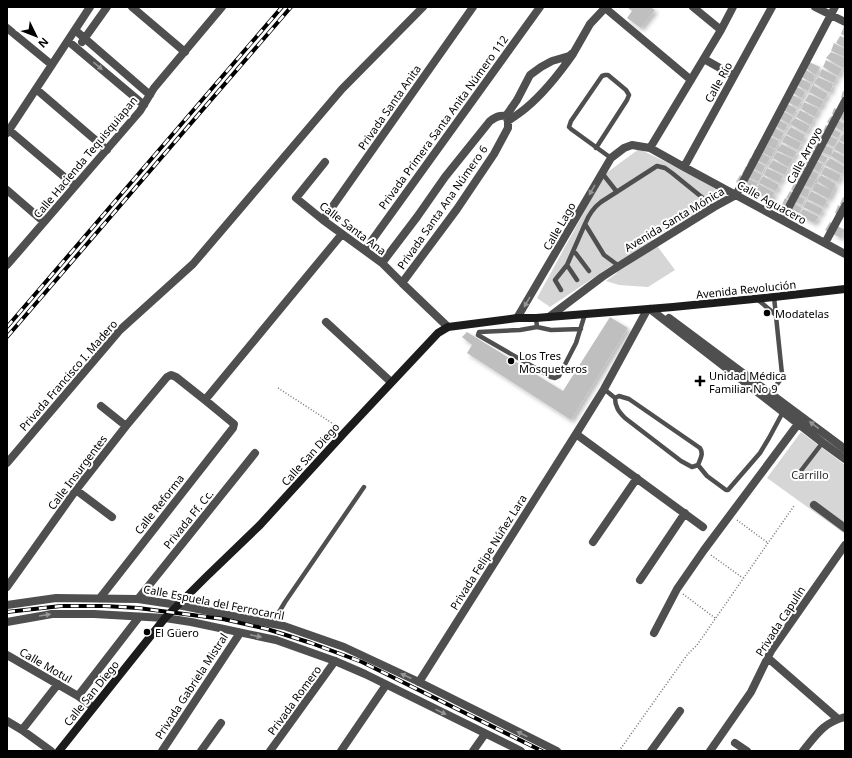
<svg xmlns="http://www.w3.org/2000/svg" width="852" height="758" font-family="'Noto Sans',sans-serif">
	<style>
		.green { fill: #d6d6d6 }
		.building { fill: #bfbfbf; filter: url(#shadow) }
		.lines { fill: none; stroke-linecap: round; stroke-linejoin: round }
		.path { stroke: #717171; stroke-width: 1.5; stroke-dasharray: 1 2; stroke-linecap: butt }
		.service { stroke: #4f4f4f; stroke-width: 4.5 }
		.minor { stroke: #4f4f4f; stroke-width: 8 }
		.tertiary { stroke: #4f4f4f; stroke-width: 8 }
		.secondary { stroke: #1c1c1c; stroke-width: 8 }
		.rail-casing { stroke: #000; stroke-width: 4 }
		.rail { stroke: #fff; stroke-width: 2.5; stroke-dasharray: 8; stroke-linecap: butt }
		.oneway { fill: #959595 }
		.poi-dot { fill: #000; stroke: #fff; stroke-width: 1.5 }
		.labels { text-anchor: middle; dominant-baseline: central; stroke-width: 4; stroke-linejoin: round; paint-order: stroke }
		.street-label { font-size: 11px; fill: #000; stroke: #fff }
		.poi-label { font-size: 11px; fill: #000; stroke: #fff; text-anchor: start }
		.park-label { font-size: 11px; fill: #2d2d2d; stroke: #fff }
	</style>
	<defs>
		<filter id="shadow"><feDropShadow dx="3" dy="3" stdDeviation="2" flood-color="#0004"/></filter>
	</defs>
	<rect width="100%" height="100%" fill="#fff"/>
	<path class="green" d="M639,149L724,190L726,196L652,239L675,270L648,287L619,285L606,281L617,273L611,266L550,307L537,298L605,174Z
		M801,432L845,465V534L767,478Z"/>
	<path class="building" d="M627,7H650L655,10L641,28L627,18L632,11Z
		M844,26H845V36L841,34Z
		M840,36L845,38V48L836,43Z
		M834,43L845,49V57L831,51Z
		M831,52L845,58V64L843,68L826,58Z
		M826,60L842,69L838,76L823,67Z
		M809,62L820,67L816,75L805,68Z
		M805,69L815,76L813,83L801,77Z
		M822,69L837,77L834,83L819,76Z
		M818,77L833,84L830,93L814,83Z
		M800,78L811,84L808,91L796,85Z
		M813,85L828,94L824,100L809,92Z
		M796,86L805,92L802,98L792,93Z
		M843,91L845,92V100L841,98Z
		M791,94L802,100L798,107L787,102Z
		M809,94L824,101L820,108L805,101Z
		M804,102L819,109L815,117L801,109Z
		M786,103L797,109L793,115L783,110Z
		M778,108L793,117L789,124L774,115Z
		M834,108L845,113V121L832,114Z
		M800,110L814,118L811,125L796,117Z
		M831,116L845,124L842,131L827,122Z
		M773,117L788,125L784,131L770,123Z
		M795,118L810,126L806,133L790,124Z
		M769,125L784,133L780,140L765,132Z
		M826,125L841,133L838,138L823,131Z
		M791,127L805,135L802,142L786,134Z
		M822,132L838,140L834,147L818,139Z
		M844,133L845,134V143L839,140Z
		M764,134L779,141L775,149L763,143L775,150L771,157L756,149Z
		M786,135L801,143L798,150L782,142Z
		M817,141L833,149L831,156L813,148Z
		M839,141L845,145V155L834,149Z
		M782,144L797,152L793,158L776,150Z
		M755,149L770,158L766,165L752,157Z
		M812,149L828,158L824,163L809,155Z
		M834,151L845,157V165L831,156Z
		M777,152L793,159L788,167L773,158Z
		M807,157L823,164L819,172L804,164Z
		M750,158L765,166L762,173L747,165Z
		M830,158L845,167L842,174L825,165Z
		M773,160L788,168L785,175L768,167Z
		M802,165L819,174L811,188L795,182L799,173L813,179L799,171Z
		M746,166L762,175L758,182L742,174Z
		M825,167L841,175L838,182L821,174Z
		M767,168L783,176L780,183L764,175Z
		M740,175L758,183L753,191L736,182Z
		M821,175L836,184L829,199L812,190L816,183L831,190L817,181Z
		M763,176L779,185L776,191L759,183Z
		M794,183L810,190L807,198L791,190Z
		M759,184L775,193L770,200L755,193Z
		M790,191L805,199L802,205L786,198Z
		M811,191L827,200L824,207L807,199Z
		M843,197L845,198V202L843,206L840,204Z
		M785,198L802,208L798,215L781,207Z
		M807,201L823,209L820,215L803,207Z
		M838,205L843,208L838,215L835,213Z
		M803,209L819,217L814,223L799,215Z
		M830,222L833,224L829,232L825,230Z
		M837,226L845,230L841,238L833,234Z
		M610,317L628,328L571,420L467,353L472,345L462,337L467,332L563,391Z"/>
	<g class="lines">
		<path class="path" d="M278,388L338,427
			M737,520L768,543
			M711,555L743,578
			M683,594L715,618
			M619,751L687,655L697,645L768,543L794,506"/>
		<path class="service" d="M596,148L627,100L629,95L626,90L608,75H605L602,76L571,121L569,127L571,129L611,158
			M602,173L617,192
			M574,251L589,271
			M567,265L577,280
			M619,266L604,255L585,224C589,214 593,208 601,202L657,166L665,168L672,173L714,207
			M561,290L555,280L567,265L585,224
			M757,299L776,315
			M536,318L537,327L520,330L479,332L478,335L551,377L555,378L559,376L576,343L585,314
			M537,327L551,330L581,329
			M604,389L615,398C615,407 619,412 625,418L681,461L692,467L698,465C700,459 704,454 700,448L629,399L619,396L615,398
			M770,393L781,379L782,374L774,297
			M698,465L707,476L726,490H728L760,453L769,438L783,412
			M800,472L823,442
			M272,624L285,602L364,487"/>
		<path class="minor" d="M132,7L185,52
			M604,7L691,80
			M693,7L721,30
			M815,7L845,22
			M7,28L52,65
			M75,30L150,95
			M68,41L144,105
			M82,42L107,7
			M704,59L734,76
			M36,89L107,150
			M508,121C514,117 520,113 526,108C544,93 559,74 573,54
			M9,130L75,186
			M7,133L90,7
			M650,148L721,30L733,7
			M325,162L296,198L323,220L382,263L402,283L448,327
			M684,167L772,7
			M7,190L44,222
			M323,220L473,7
			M782,220L845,101
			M825,243L845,206
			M365,250L540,7
			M382,263L417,217L445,177L490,121C496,117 499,115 506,116
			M7,265L140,111L154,88L222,7
			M402,283L457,209L494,154L508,128V121L506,116L517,100L530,75L541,67L552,61L569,56L574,52L590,24L605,8
			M650,309L823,443L845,459
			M549,317L602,277L619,266L714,207L736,195L835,7
			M517,318L611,158L624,148L632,145L650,148L684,167L845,254
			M669,318L845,449
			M326,322L391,382
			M205,400L342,234
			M101,406L126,426
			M576,434L703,527
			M7,463L120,330L193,264L342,89L423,7
			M76,490L112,517
			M814,505L845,528
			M593,542L637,478
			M640,580L685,513
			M7,587L76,490L126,426L167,377L171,375L176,377L205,400L234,424L233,428L100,598
			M138,599L255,453
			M654,633L677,589L704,550L798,424
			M7,655L78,696L93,707
			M768,658L838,719
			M419,682L576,434L604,389L647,310
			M78,696L139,617
			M7,721L22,730L51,751
			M22,730L58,684
			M735,743L747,751
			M162,751L240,633
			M201,751L221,723
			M270,751L335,661
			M341,751L386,685
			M473,751L485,734
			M651,751L680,711
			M710,751L751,692L771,651L845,545
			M803,751C817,734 823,723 845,717"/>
		<path class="tertiary" d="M7,605L56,598L138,599L178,605L284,626L344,647L419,682L557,751
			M7,622L52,614H94L165,618L191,622L276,640L335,661L365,674L521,751"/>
		<path class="secondary" d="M59,751L165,618L205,578L260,525L345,432L438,333L448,327L517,318H536L673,307L774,297L845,289"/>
		<defs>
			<path id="rail" d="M7,327L282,7
				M7,337L291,7
				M7,612L61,606H105L138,608L223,619L267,629L311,643L362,662L542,751"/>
		</defs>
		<use href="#rail" class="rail-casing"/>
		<use href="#rail" class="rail"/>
	</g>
	<defs><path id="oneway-solid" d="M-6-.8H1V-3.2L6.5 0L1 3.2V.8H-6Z"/></defs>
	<g class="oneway">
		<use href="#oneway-solid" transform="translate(98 66) rotate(40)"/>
		<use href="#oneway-solid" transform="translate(592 190) rotate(120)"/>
		<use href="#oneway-solid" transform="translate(527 302) rotate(120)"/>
		<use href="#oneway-solid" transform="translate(814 425) rotate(-143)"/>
		<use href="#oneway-solid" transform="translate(45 615) rotate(-9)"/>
		<use href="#oneway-solid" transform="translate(256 636) rotate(12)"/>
		<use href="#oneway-solid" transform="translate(406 676) rotate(-155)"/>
		<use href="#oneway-solid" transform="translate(441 712) rotate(26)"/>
		<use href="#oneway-solid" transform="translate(522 734) rotate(-153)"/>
	</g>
	<g class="poi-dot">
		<circle cx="767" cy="313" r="4"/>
		<circle cx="511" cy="361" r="4"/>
		<path d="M698 375h4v4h4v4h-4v4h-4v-4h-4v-4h4z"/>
		<circle cx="147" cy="632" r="4"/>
	</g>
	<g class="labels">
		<g class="street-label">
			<text transform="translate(718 82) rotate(-61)">Calle Río</text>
			<text transform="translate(389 107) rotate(-55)">Privada Santa Anita</text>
			<text transform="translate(443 122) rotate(-54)">Privada Primera Santa Anita Número 112</text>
			<text transform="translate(804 155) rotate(-62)">Calle Arroyo</text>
			<text transform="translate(85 157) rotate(-50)">Calle Hacienda Tequisquiapan</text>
			<text transform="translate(772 202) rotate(29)">Calle Aguacero</text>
			<text transform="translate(442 207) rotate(-55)">Privada Santa Ana Número 6</text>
			<text transform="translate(674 219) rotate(-31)">Avenida Santa Mónica</text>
			<text transform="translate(559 226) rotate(-60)">Calle Lago</text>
			<text transform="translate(353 228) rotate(37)">Calle Santa Ana</text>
			<text transform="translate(746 289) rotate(-6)">Avenida Revolución</text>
			<text transform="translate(68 375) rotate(-49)">Privada Francisco I. Madero</text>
			<text transform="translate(310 454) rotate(-48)">Calle San Diego</text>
			<text transform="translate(77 472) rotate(-53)">Calle Insurgentes</text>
			<text transform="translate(159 504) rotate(-52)">Calle Reforma</text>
			<text transform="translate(188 519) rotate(-51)">Privada Ff. Cc.</text>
			<text transform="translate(488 552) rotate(-58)">Privada Felipe Núñez Lara</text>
			<text transform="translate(214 602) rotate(11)">Calle Espuela del Ferrocarril</text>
			<text transform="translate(780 621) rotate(-57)">Privada Capulín</text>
			<text transform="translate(46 665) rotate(30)">Calle Motul</text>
			<text transform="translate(191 686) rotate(-57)">Privada Gabriela Mistral</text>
			<text transform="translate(91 693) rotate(-51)">Calle San Diego</text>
			<text transform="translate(294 700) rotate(-54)">Privada Romero</text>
		</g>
		<g class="poi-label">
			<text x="775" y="313">Modatelas</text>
			<text x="519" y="355">Los Tres<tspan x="519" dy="13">Mosqueteros</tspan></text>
			<text x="709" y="375">Unidad Médica<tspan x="709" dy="13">Familiar No 9</tspan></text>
			<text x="155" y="632">El Güero</text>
		</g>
		<g class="park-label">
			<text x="810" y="474">Carrillo</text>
		</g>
	</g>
	<rect width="852" height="758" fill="none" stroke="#000000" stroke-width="16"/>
	<g transform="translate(36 36) rotate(133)" stroke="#ffffff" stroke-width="3" paint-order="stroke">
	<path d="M0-3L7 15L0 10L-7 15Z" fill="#000000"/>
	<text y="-6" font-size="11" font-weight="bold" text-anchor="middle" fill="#000000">N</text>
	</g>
</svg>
